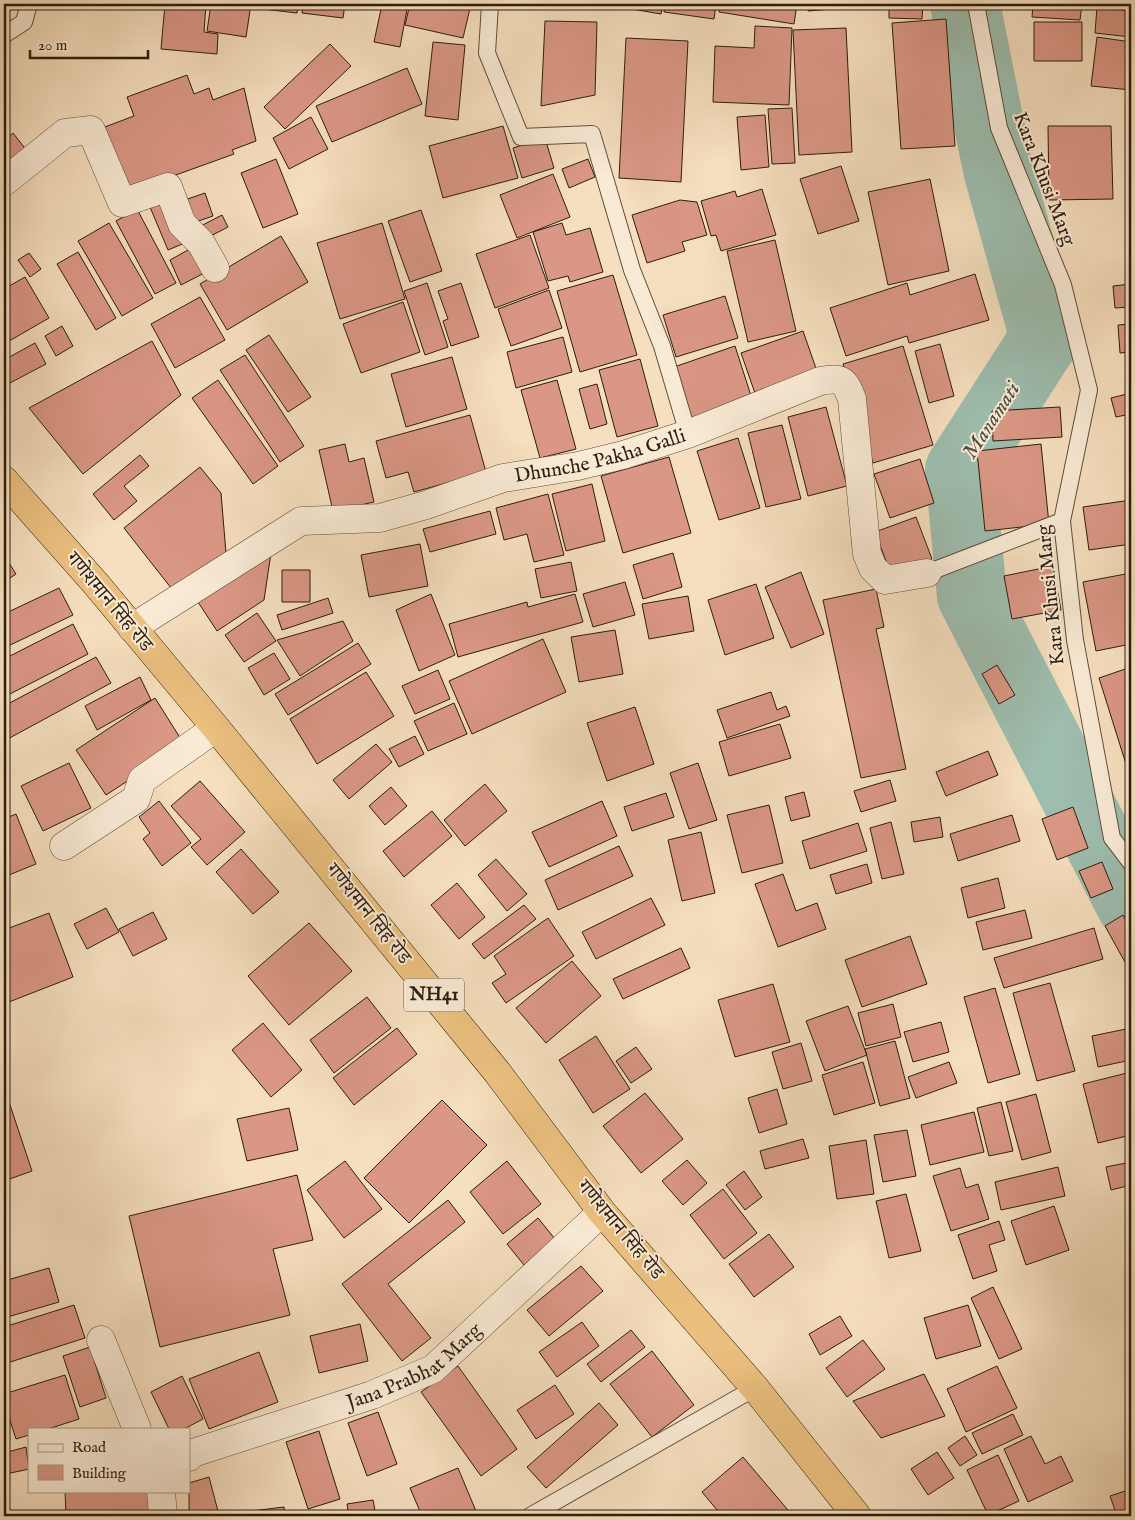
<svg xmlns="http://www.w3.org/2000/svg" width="1135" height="1520" font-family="'IM FELL English','Noto Serif Devanagari',serif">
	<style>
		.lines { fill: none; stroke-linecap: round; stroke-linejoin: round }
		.river { stroke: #9dbdae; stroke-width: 70 }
		.building { fill: #da9785; stroke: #2c1d10 }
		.service-casing { stroke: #5e4e3c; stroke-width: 18 }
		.minor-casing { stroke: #5e4e3c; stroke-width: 29 }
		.trunk-casing { stroke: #2c1d10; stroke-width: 29 }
		.service { stroke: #f9ead5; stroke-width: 16 }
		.minor { stroke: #f9ead5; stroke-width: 28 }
		.trunk { stroke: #ebc07f; stroke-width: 28 }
		.labels { text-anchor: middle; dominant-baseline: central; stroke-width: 4; stroke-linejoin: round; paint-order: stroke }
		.shield { fill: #f9ead5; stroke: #6a5a4b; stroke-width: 1 }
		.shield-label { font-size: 19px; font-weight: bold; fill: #2c1d10 }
		.street-label { font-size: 20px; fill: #2c1d10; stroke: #f9ead5 }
		.water-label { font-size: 21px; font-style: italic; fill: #4e4d3f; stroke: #f9ead5 }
	</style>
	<rect width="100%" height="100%" fill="#f6dfbe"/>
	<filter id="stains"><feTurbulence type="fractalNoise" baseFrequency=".004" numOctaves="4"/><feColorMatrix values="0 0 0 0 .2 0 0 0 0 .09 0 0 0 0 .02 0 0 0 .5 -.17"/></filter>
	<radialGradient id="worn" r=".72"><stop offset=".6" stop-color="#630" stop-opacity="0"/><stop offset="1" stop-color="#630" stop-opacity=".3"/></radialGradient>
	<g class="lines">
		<path class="river" d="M965,4L998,169L1045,338L960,470L972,596L1131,904"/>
	</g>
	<path class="building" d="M165,4H206L204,32L218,34L217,54L161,49Z
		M211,4H251L246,37L207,31Z
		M254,4H298L297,13L254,8Z
		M303,4H345L343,18L302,13Z
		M354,4H408L400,47L374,42L381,9Z
		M410,4H471L463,38L405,25Z
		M627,4H663L661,14L626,8Z
		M665,4H716L714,19L664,12Z
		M720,4H797L794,24L719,12Z
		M808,4H868V6L808,11Z
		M889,4H923L922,19L889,18Z
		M1033,4H1082L1080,20L1032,17Z
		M1097,7L1131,11V37L1095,33Z
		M946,19L955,146L901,149L892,23Z
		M545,21L597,22L595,95L541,106Z
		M1034,22H1082V61H1034Z
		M755,26L792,28L789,105L713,102L715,46L754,48Z
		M846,28L852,152L799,155L793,30Z
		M1097,37L1131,42V90L1091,86Z
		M626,38L688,41L681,182L619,178Z
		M433,42L465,45L458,120L425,116Z
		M330,44L351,66L285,129L264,107Z
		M407,68L422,104L332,142L316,106Z
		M187,75L194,94L209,88L213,100L244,88L256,141L232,150L234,154L126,193L102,128L134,116L127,97Z
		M792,108L795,163L772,164L768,109Z
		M765,115L769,167L741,170L737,117Z
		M311,117L328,149L289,169L273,138Z
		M503,126L518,178L443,198L429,146Z
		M1048,126H1111L1113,199L1049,200Z
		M13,133L27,151L4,171V141Z
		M545,138L554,168L522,178L513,148Z
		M276,159L298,214L263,228L241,173Z
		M588,159L595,177L569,188L562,169Z
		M841,166L859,221L818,234L800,179Z
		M553,174L570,217L517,238L500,195Z
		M930,179L949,271L888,285L868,192Z
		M762,189L776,235L721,251L716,235L711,236L701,201L735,191L737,197Z
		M205,193L213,216L184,226L176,203Z
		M169,199L187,242L168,250L150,207Z
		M680,200L697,202L707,235L682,242L685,251L647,263L632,215Z
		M137,209L176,283L155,294L116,221Z
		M421,210L442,271L410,282L388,221Z
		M222,215L228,227L201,241L195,229Z
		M109,223L153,298L122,316L78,241Z
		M382,223L405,299L340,319L317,243Z
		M562,223L566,235L590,228L603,272L570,282L568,276L548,281L533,232Z
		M530,235L549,288L495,308L476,254Z
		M281,236L308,282L227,330L200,284Z
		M775,240L796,331L748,342L727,251Z
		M197,245L210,270L181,285L170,260Z
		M78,252L116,318L96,330L57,264Z
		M29,253L41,269L30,277L18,260Z
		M975,274L989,320L909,343L907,336L846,356L830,308L907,283L910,295Z
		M613,275L637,355L580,372L557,291Z
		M25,277L49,318L4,344V289Z
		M427,283L448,347L425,355L404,291Z
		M461,283L479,337L451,346L443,321L448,319L438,291Z
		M1131,284V307L1115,308L1113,286Z
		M549,290L562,328L511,346L498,309Z
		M725,296L738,338L676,357L663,315Z
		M200,297L225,340L175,368L151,324Z
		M403,302L420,352L361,373L343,324Z
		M1131,324V352L1120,353L1118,325Z
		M62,326L73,346L56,356L45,336Z
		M803,331L819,377L757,399L741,353Z
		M269,335L311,397L288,412L246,350Z
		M563,337L572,372L516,388L507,352Z
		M152,341L181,395L83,474L29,408Z
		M35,343L46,364L8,384L4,376V360Z
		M940,344L954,396L929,403L915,351Z
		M735,346L753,402L692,422L674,367Z
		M903,346L933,445L873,463L843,364Z
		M245,355L304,446L280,462L220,370Z
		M452,357L467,409L406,427L391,374Z
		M640,359L658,426L617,437L599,370Z
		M218,380L278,466L253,484L192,398Z
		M557,380L576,449L540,458L521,390Z
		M597,384L607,424L590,429L579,389Z
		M1131,393V414L1116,417L1111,398Z
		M826,407L847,486L808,496L788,417Z
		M1060,407L1062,437L993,441L992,411Z
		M470,415L486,472L414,492L408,472L386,478L376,441Z
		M782,425L801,499L766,507L748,433Z
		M738,438L760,508L719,520L697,451Z
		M345,444L349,462L364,458L374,502L333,511L319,450Z
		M1041,444L1049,524L985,531L977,451Z
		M140,455L149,466L124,486L137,501L114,520L93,494Z
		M669,457L691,533L623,553L601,476Z
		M920,459L934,503L890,518L874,474Z
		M200,467L221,493L226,553L175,593L124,528Z
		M592,484L605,541L566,551L552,494Z
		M548,494L564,555L534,562L527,534L504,540L496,508Z
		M1131,500V544L1089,550L1083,507Z
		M490,511L496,534L430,552L423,529Z
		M916,517L932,559L891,574L875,532Z
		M420,544L428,586L369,597L361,555Z
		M271,553L264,600L217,631L196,599Z
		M673,553L682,587L643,599L633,565Z
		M4,555L16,574L4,582Z
		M571,562L577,591L541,598L535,569Z
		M1053,566L1061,610L1012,619L1004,576Z
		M282,570H310V602H282Z
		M801,572L824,634L791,648L765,587Z
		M1131,573V644L1096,651L1083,582Z
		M625,582L635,615L593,627L583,594Z
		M756,584L774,638L725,655L708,600Z
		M59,588L73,615L4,648V614Z
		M876,589L884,627L876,629L906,769L861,778L823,600Z
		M431,594L455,655L419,671L396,610Z
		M575,594L583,622L458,657L449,624L527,602L528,607Z
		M688,596L694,631L649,639L642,604Z
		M328,598L333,613L282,630L277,615Z
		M257,613L276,641L244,662L225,635Z
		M343,621L353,641L300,676L277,640Z
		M73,624L88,654L4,697V659Z
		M615,630L623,674L579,682L571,637Z
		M543,639L566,692L472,734L449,681Z
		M358,643L371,664L288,715L275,694Z
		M274,653L290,679L264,695L248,668Z
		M96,657L111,683L4,741V706Z
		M997,665L1015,695L999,704L982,674Z
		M1131,667V780L1099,678Z
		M438,670L450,699L415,714L402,686Z
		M366,672L394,716L317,764L290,719Z
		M140,677L151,700L97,730L85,706Z
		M771,692L777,710L786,706L790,716L727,738L717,710Z
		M155,698L184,744L106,795L76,750Z
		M454,703L467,734L428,751L414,721Z
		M635,707L654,764L607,781L587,723Z
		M780,724L791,758L729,776L719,742Z
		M415,736L424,754L399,767L389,749Z
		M376,744L392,762L349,799L333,780Z
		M988,751L998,775L946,796L936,772Z
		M69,763L91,808L43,831L21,786Z
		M698,763L717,820L689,829L670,773Z
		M890,780L896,801L861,812L854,791Z
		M200,781L245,832L207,865L191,847L201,839L171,806Z
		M485,784L507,811L465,846L444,820Z
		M391,787L407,806L385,825L369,806Z
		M804,792L810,816L791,821L785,797Z
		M666,793L674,817L632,831L624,807Z
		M159,801L191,843L162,866L143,839L150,833L139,817Z
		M602,801L617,836L549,867L532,832Z
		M769,805L783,863L742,873L727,815Z
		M1073,807L1088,848L1057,860L1042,819Z
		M432,811L452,836L404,877L383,851Z
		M16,814L36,864L4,877V819Z
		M1012,815L1020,841L958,861L950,834Z
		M940,817L943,837L914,842L911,822Z
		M891,822L904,874L882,879L870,828Z
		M858,823L867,851L810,869L802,841Z
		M701,832L715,893L682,901L668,840Z
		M619,846L633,876L558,910L545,880Z
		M241,849L279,892L253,914L216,872Z
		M496,859L527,894L507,911L478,875Z
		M1102,862L1113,889L1091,898L1079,871Z
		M867,864L872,883L836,894L830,875Z
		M783,874L796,911L817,903L826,929L778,947L755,884Z
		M998,878L1005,908L968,918L961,888Z
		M457,883L485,917L459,939L431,905Z
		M651,898L665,925L596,959L582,932Z
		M524,905L536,919L484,959L472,944Z
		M106,908L119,932L87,949L74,924Z
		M1025,910L1032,938L983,950L976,922Z
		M153,912L167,939L133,956L119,929Z
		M49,913L73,977L9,1002L4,989V930Z
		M1123,915L1131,930V973L1105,926Z
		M548,918L574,956L506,1003L492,983L506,974L494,956Z
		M309,923L352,971L289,1025L248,976Z
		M1094,928L1103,959L1004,988L994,958Z
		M910,936L927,984L862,1007L845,960Z
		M681,948L690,968L623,999L613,979Z
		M572,961L601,996L546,1043L516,1008Z
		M1050,983L1075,1071L1037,1081L1013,993Z
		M773,984L790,1042L735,1057L718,1000Z
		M995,988L1020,1074L988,1083L964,997Z
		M367,997L391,1028L334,1073L310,1040Z
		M893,1004L901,1037L866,1046L858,1013Z
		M848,1006L867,1055L825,1071L806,1021Z
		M941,1022L949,1052L913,1062L904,1032Z
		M263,1023L302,1070L271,1097L232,1050Z
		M397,1028L417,1054L354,1105L333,1078Z
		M1131,1028V1060L1098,1067L1092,1036Z
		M596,1036L630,1089L593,1113L559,1060Z
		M895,1041L910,1098L880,1106L865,1049Z
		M801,1043L812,1081L783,1089L772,1052Z
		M636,1047L652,1069L631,1083L616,1061Z
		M863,1062L875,1103L834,1115L822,1075Z
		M949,1062L957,1083L916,1098L908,1077Z
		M1131,1072V1135L1098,1143L1083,1084Z
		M4,1087L32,1171L4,1181Z
		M777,1089L787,1124L759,1133L748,1098Z
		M645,1093L683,1139L641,1173L603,1126Z
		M1036,1094L1051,1152L1022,1160L1006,1102Z
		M442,1100L487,1145L409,1223L364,1178Z
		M1001,1102L1013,1151L989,1156L977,1108Z
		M289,1108L298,1150L247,1161L237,1119Z
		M974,1112L984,1152L930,1165L921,1125Z
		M907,1130L916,1176L883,1182L874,1135Z
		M803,1139L809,1158L765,1169L760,1151Z
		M866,1140L874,1194L837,1199L829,1146Z
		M687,1160L707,1183L683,1205L662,1181Z
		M345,1161L382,1209L344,1238L307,1190Z
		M507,1161L541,1204L503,1234L470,1192Z
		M1131,1162V1185L1111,1190L1106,1167Z
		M1058,1167L1065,1196L1001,1210L995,1182Z
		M960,1168L966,1188L978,1184L989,1219L951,1231L933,1176Z
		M744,1171L762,1197L745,1210L726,1185Z
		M297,1175L313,1240L273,1249L290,1315L160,1347L129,1216Z
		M723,1189L757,1233L724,1259L690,1215Z
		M906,1194L921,1251L889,1258L876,1201Z
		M448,1200L465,1222L388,1284L431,1338L402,1361L342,1284Z
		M1054,1206L1069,1250L1026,1265L1011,1221Z
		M538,1218L555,1239L524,1265L507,1244Z
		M999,1221L1005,1240L989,1245L997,1271L973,1279L958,1235Z
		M769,1234L794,1267L754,1297L729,1264Z
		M581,1266L603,1291L549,1336L527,1310Z
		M49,1268L59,1302L4,1318V1281Z
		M993,1287L1022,1349L999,1359L971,1298Z
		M74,1305L85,1338L4,1364V1327Z
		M968,1305L981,1346L936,1359L924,1318Z
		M840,1316L852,1336L820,1355L809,1334Z
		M582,1322L599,1346L557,1377L539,1352Z
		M360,1324L368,1361L319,1373L310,1336Z
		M631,1330L645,1347L601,1382L587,1364Z
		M863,1340L885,1369L847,1397L826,1368Z
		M90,1347L106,1398L80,1407L63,1356Z
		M652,1351L694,1405L652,1437L610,1384Z
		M259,1352L278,1402L209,1429L189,1379Z
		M458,1366L517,1449L481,1476L421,1392Z
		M997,1366L1017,1408L966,1432L947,1389Z
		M924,1374L945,1416L881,1438L853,1401Z
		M65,1375L79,1419L48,1429H29V1435L16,1439L4,1402V1394Z
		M182,1376L203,1419L184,1429H169L151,1392Z
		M555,1385L574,1414L536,1439L517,1410Z
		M599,1403L618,1425L546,1488L527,1467Z
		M378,1412L397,1464L367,1476L348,1423Z
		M1013,1414L1023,1435L982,1454L972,1433Z
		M319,1431L340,1499L308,1509L286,1442Z
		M965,1436L977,1455L960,1466L948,1448Z
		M1031,1436L1045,1464L1061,1456L1073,1481L1028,1502L1004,1449Z
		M26,1447L29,1469L6,1474L4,1453Z
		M937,1452L954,1478L928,1495L911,1469Z
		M998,1455L1019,1501L988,1515L967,1470Z
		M743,1457L793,1516H722L702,1492Z
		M458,1468L478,1516H422L410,1488Z
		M209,1477L219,1515L284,1507L285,1516H189V1483Z
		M1131,1489V1516H1117L1110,1496Z
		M65,1491H149L150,1516H66Z
		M373,1500L376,1516H349L347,1504Z"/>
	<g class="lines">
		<defs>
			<path id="service" d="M490,4L487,53L521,137L592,134L632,270L662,346L688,434
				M976,4L999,128L1063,285L1089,390L1062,521L1075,640L1112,838L1131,863
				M4,35L24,22L29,4
				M927,573L1062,521
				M530,1516L755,1388"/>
			<g id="minor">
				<path d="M4,182L65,133L91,130L122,203L168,187L182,224L201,243L215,268"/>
				<path id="s1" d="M132,628L301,521L380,518L426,505L503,478L578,466L623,455L688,434L820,381C841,378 844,378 852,399L867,554L873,568L885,580L927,573"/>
				<path d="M64,846L136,799L142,780L216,728"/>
				<path d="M101,1340L137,1429"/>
				<path id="s2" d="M189,1457L193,1453L372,1395L433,1369L602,1212"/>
				<path d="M161,1491L163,1516"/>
			</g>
			<path id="trunk" d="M4,480L96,584L216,728L497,1072L602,1212L755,1388L857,1516"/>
		</defs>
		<use href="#service" class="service-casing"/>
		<use href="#minor" class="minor-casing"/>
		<use href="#trunk" class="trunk-casing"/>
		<use href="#service" class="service"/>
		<use href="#minor" class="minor"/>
		<use href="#trunk" class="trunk"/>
	</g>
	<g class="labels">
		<rect class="shield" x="404" y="978.5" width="60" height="33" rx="4"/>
		<g class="shield-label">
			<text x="434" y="995">NH41</text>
		</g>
		<g class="street-label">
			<text transform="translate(1044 179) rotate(69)">Kara Khusi Marg</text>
			<text stroke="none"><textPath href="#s1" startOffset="508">Dhunche Pakha Galli</textPath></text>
			<text transform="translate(1051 595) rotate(-96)">Kara Khusi Marg</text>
			<text transform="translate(109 602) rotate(50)">गणेशमान सिंह रोड</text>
			<text transform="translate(368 914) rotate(51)">गणेशमान सिंह रोड</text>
			<text transform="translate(620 1230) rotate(50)">गणेशमान सिंह रोड</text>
			<text stroke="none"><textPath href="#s2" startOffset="245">Jana Prabhat Marg</textPath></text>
		</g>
		<g class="water-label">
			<text transform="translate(992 421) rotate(-57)">Manamati</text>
		</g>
	</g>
	<rect width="1135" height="1520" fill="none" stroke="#f6dfbe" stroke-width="20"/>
	<rect x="5" y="5" width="1125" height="1510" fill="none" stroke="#2c1d10" stroke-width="2.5"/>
	<rect x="10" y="10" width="1115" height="1500" fill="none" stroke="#2c1d10"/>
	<rect x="28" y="1428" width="162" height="65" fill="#f9ead5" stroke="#a79886"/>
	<rect x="38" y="1444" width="25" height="8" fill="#f9ead5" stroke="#a79886"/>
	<text x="72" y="1452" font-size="15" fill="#2c1d10">Road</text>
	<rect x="38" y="1465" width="25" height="15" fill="#da9785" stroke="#a79886"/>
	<text x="72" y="1478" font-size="15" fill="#2c1d10">Building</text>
	<path d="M30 50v8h118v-8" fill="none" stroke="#2c1d10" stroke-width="2.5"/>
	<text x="38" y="50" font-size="15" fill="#2c1d10" stroke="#f9ead5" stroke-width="4" paint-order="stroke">20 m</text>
	<rect width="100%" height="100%" filter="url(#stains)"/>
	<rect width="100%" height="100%" fill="url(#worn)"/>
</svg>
